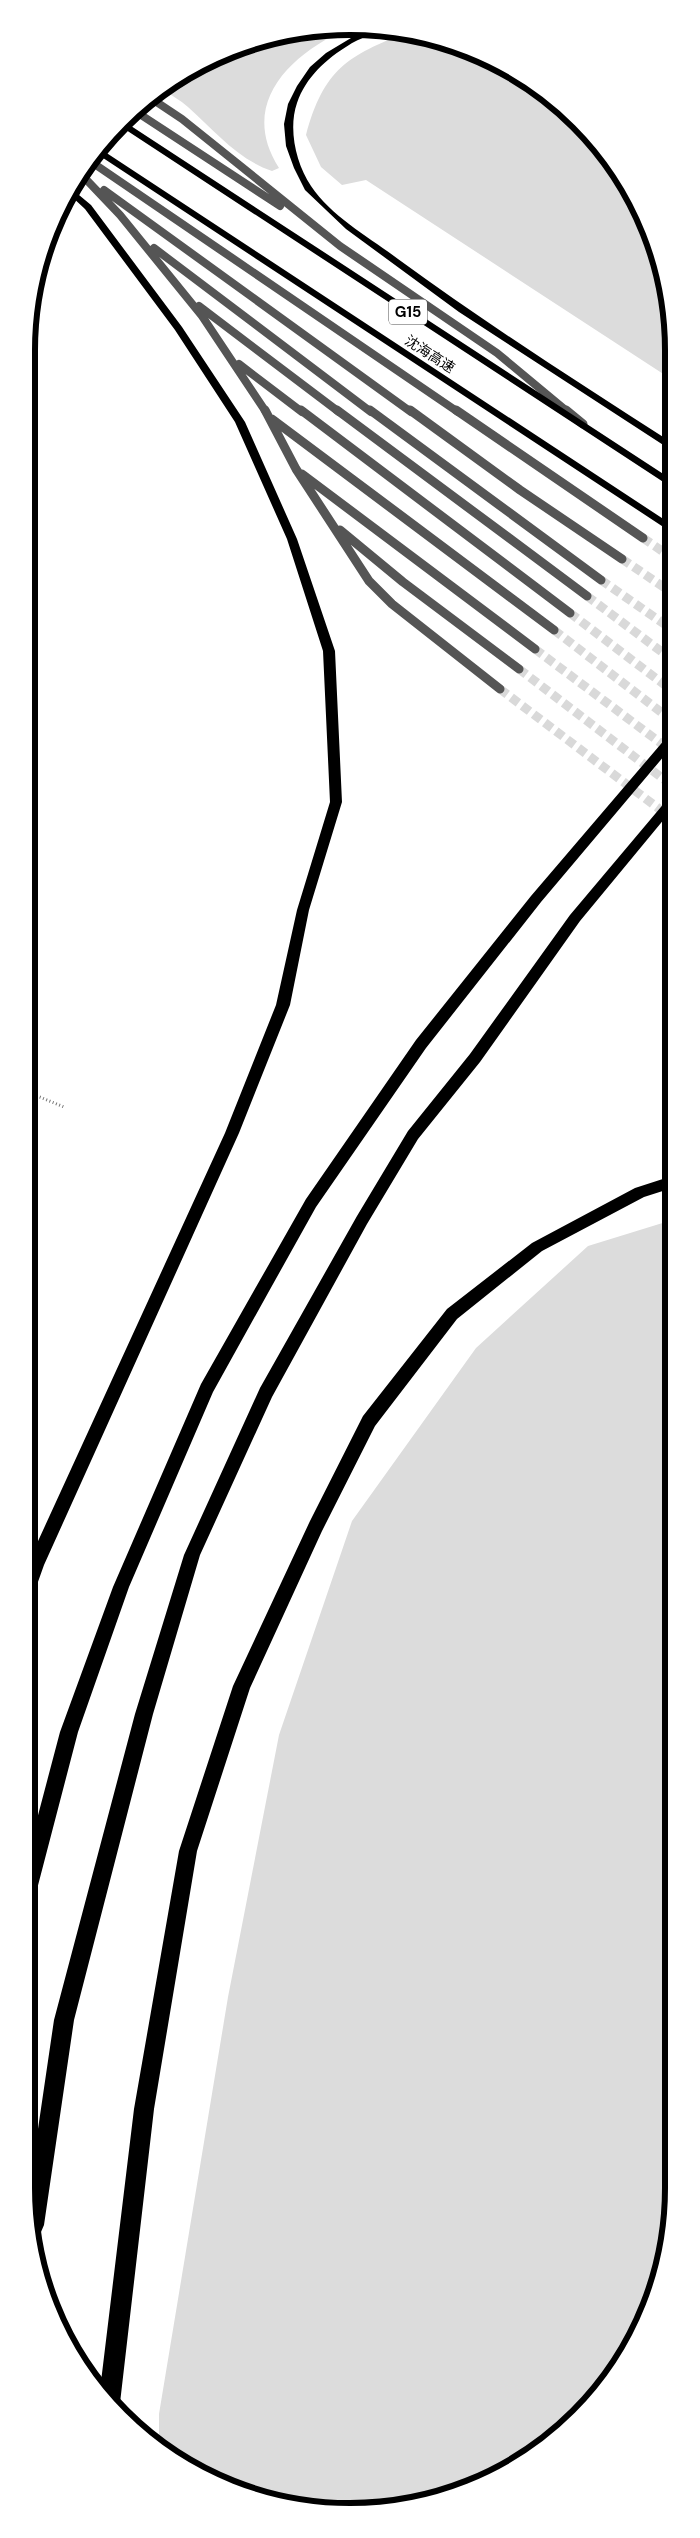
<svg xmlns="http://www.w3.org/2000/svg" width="700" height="2538" font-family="'DM Sans','Noto Sans SC',sans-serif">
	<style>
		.green { fill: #dcdcdc }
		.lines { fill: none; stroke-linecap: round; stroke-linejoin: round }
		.minor-tunnel { stroke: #d9d9d9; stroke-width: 9; stroke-dasharray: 9 5; stroke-linecap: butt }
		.path { stroke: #777; stroke-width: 3; stroke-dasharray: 1 2.5; stroke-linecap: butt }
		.minor-far1 { stroke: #555; stroke-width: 8 }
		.minor { stroke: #555; stroke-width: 9 }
		.highway { fill: #000; fill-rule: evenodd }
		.labels { text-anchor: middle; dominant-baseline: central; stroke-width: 4; stroke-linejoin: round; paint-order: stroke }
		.far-street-label { font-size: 14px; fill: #000; stroke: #fff }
		.shield { fill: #fff; stroke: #4c4c4c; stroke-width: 1 }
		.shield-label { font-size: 15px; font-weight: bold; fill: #000 }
		.rim { fill: none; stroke: #000; stroke-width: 6 }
	</style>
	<rect width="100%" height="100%" fill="#fff"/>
	<path class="green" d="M340,32C285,59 240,107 279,168L272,171C237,159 215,131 188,107C180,100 171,95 162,89L170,81L291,33Z
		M408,32L493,60L579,121L640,207L671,308V379L366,180L342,185L321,167L306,135C324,69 347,56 408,32Z
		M669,1221L668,2251L619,2368L547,2445L434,2501L329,2511L207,2478L159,2442V2414L228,1997L279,1735L352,1521L476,1348L588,1246Z"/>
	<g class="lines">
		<path class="minor-tunnel" d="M643,538L671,557
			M622,559L671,592
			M601,580L670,628
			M587,596L670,658
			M570,613L670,689
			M554,630L670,719
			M535,649L670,750
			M519,669L670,784
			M500,689L670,817"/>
		<path class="path" d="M30,1093L64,1107"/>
		<path class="minor-far1" d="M152,99L182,119L340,246L497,353L568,412
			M138,113L280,206
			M90,161L458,412
			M80,173L120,215L202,316L266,412
			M104,190L411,412
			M154,248L371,412
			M199,306L339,412
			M239,364L302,412"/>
		<path class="minor" d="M265,410L296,469L369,581L392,604L500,689
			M301,410L570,613
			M337,410L587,596
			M370,410L601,580
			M410,410L520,490L622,559
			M456,410L643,538
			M566,410L583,424
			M272,419L554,630
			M302,474L535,649
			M340,530L403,582L519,669"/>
		<path class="highway" d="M361,32H372C365,38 356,40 349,45C326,59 306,77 297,103C288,129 296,164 311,186C332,217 369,237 398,259C487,324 579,383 671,442V450L459,312L346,229L305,190L294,168L286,146L284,124L288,104L297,86L310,67L326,53Z
			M128,124L671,479V487L123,128Z
			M102,150L671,524V532L97,154Z
			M73,190L91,205L182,327L245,422L297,539L335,651L342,802L309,910L290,1005L239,1133L44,1565L34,1593L28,1595V1563L225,1133L276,1005L297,910L330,802L323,651L287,539L235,422L175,330L85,209L70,195Z
			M670,737V749L541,902L426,1048L316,1207L268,1293L213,1392L129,1587L78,1732L36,1893L34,1900L27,1902V1857L60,1732L113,1587L201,1384L306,1199L416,1040L531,896L666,738Z
			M670,800V812L580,921L480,1062L418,1139L367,1224L272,1397L200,1555L153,1714L74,2020L44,2225L41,2232L35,2235L28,2197L54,2020L135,1714L184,1555L260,1388L357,1216L408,1131L470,1054L570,915L666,801Z
			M669,1177V1189L644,1197L542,1251L457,1319L375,1426L322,1531L250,1688L197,1851L154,2109L120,2403L117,2410L107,2402L100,2390L134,2109L179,1851L233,1686L310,1521L363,1416L447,1309L532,1243L635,1188Z"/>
	</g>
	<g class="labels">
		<g class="far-street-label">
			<text transform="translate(430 354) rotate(33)">沈海高速</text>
		</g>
		<rect class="shield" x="389" y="299.5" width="38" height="25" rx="4"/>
		<g class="shield-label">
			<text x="408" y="312">G15</text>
		</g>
	</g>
	<path d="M0 0H700V2538H0ZM350 35H350A315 315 0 0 1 665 350V2188A315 315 0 0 1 350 2503H350A315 315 0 0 1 35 2188V350A315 315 0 0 1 350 35Z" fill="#fff" fill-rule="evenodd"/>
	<path class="rim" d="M350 35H350A315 315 0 0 1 665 350V2188A315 315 0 0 1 350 2503H350A315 315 0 0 1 35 2188V350A315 315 0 0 1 350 35Z"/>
</svg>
